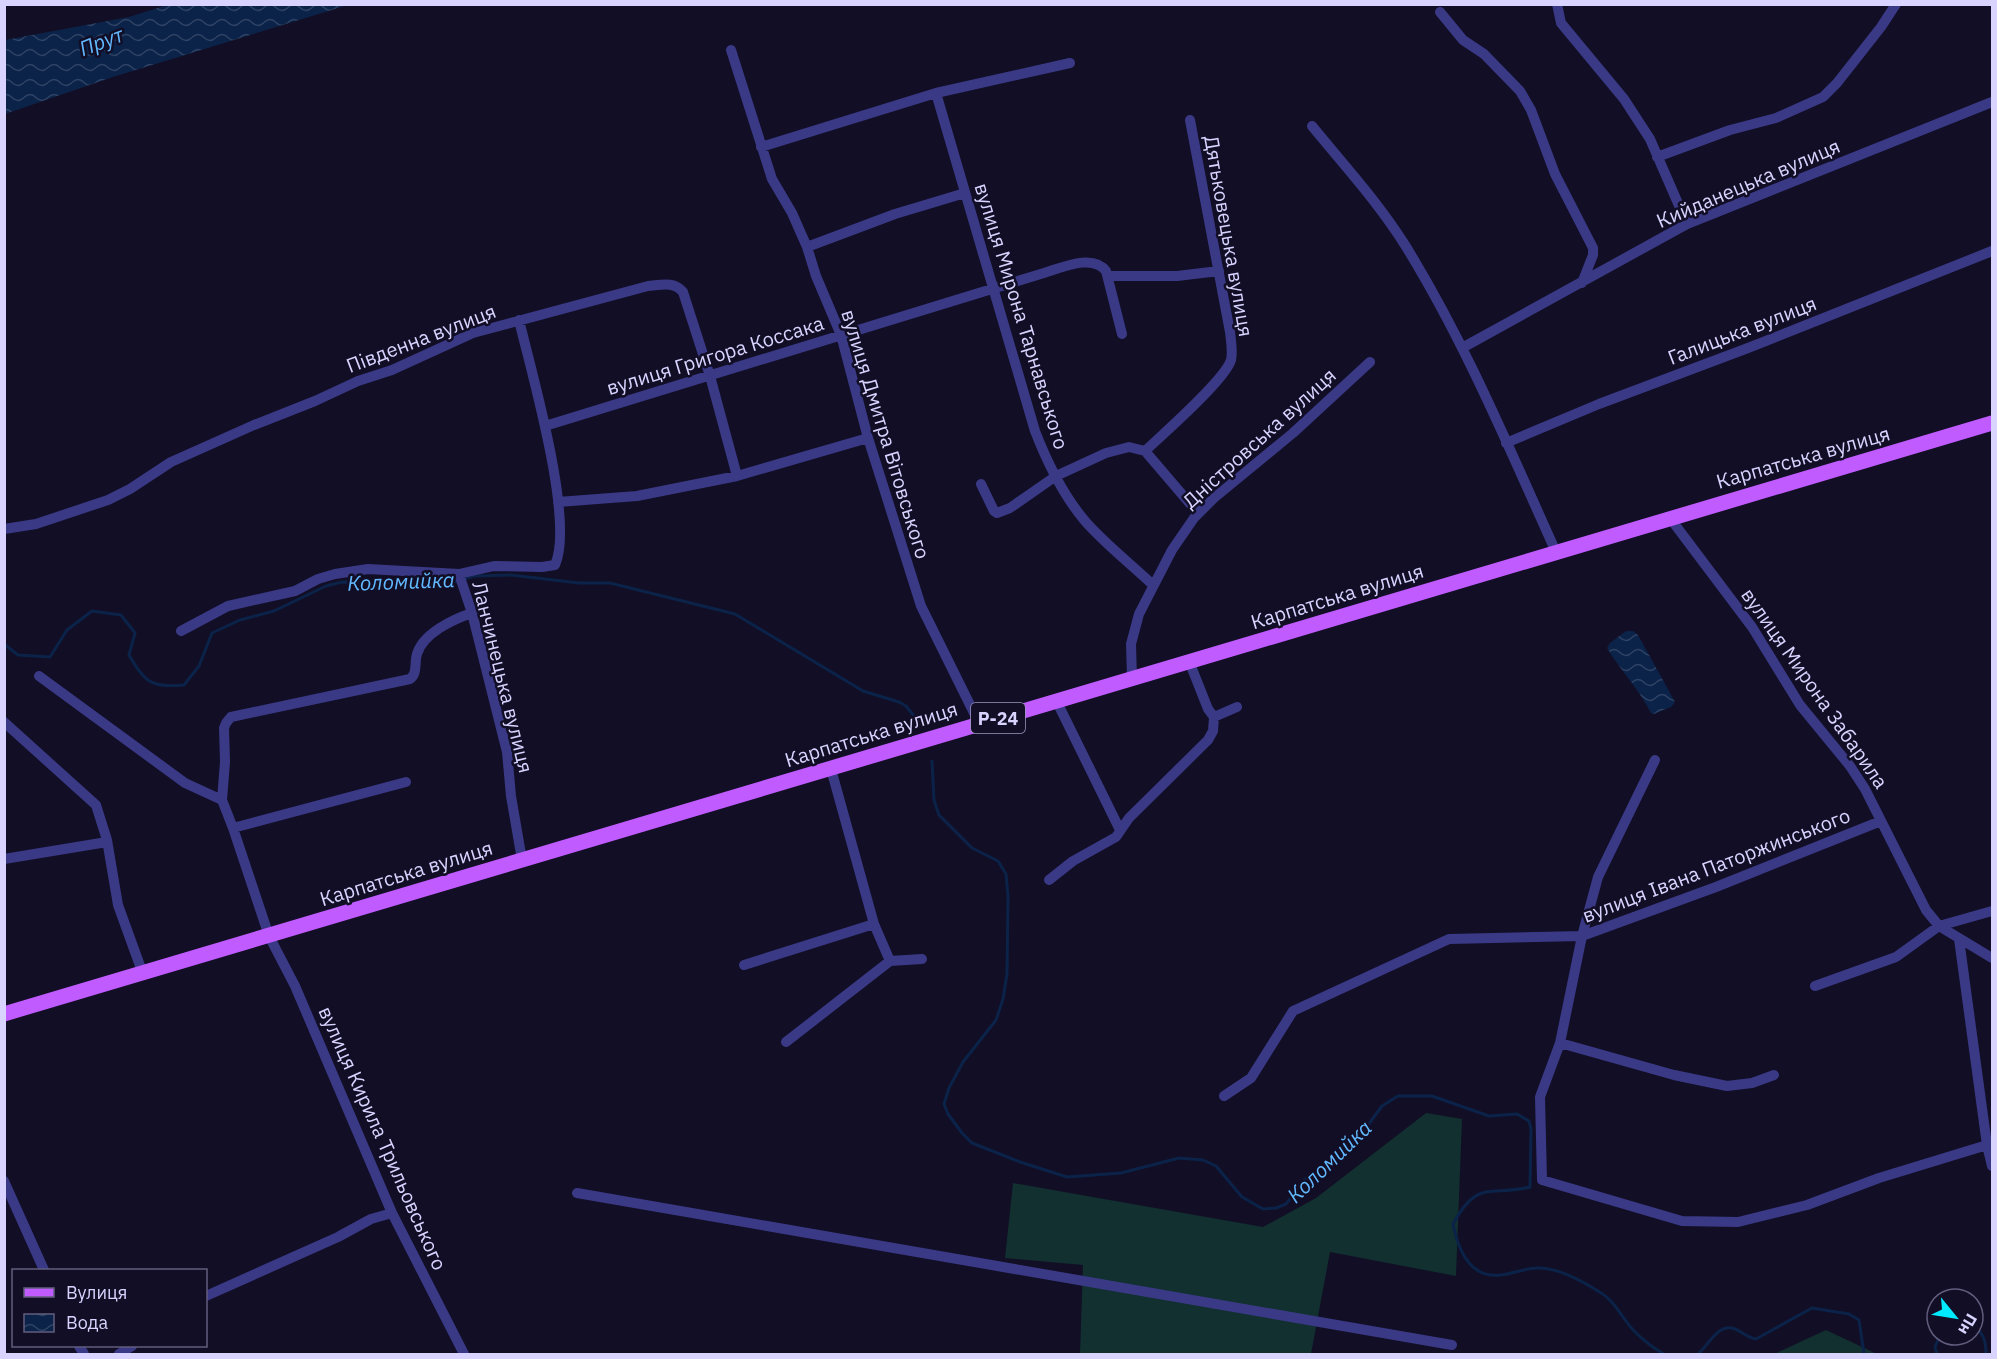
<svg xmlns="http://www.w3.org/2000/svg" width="1997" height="1359" font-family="'IBM Plex Sans',sans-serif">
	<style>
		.garden { fill: #11302f }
		.water { fill: url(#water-waves) }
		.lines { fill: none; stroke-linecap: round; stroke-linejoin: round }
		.stream { stroke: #0b2349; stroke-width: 3 }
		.minor { stroke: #3a3986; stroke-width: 10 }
		.primary { stroke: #bf5bff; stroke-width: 15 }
		.labels { text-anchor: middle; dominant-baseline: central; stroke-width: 5; stroke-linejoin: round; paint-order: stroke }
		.shield { fill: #120e26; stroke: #9d99be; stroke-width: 1.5 }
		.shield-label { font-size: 18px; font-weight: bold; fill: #d8d4ff }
		.street-label { font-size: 20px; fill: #d8d4ff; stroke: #120e26 }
		.water-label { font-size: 21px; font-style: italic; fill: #62b9ff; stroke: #120e26 }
	</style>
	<defs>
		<pattern id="water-waves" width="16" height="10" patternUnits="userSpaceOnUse" patternTransform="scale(1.5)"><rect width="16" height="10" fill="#0b2349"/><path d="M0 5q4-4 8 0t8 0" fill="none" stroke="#2e4264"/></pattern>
	</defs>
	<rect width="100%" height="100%" fill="#120e26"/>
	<path class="garden" d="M1426,1113L1462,1119L1456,1276L1330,1252L1311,1354H1080L1083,1265L1005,1258L1013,1183L1263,1227L1316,1198Z
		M1826,1330L1877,1354H1774Z"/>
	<path class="water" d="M167,5H348L113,77L5,114V40L129,17Z
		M1626,631H1633L1638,635L1675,702L1671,707L1654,714L1651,713C1639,689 1621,671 1607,648L1610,643Z"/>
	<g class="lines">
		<path class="stream" d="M464,579L474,576L511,575L579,583H610L735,614L863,691L899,702L906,706L918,721
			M4,644L18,655L50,657L67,630L92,611L121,615L135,633L129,655C145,683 152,688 184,685L199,666L212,633L240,620L274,611L326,586L342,582L451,583L458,581
			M932,761L934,800L939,815L972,848L998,861L1006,874L1008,896L1007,974L1003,999L996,1020L963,1062L949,1088L944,1104L948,1114L962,1133L972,1143L1020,1162L1067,1177L1121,1173L1179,1158L1203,1160L1216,1166L1242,1197L1263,1209L1276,1208L1286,1204L1304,1180L1337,1158L1360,1136L1382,1106L1398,1096H1432L1489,1116L1517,1114L1529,1121L1531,1129L1530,1187C1490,1197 1478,1178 1453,1224C1458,1249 1469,1279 1501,1275C1513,1274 1525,1268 1537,1268C1557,1267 1582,1281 1598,1291C1611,1298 1617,1309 1626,1321C1634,1333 1651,1347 1664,1354
			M1973,1326C1984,1333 1986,1342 1986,1354
			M1698,1354C1709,1345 1718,1322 1735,1329C1743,1332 1747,1338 1756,1339L1812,1308L1849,1314L1859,1320L1864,1354
			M1937,1354L1935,1347L1940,1335"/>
		<path class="minor" d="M1557,4L1561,23L1624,99L1650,139L1687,224
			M1440,12L1463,40L1484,54L1520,91L1531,110L1555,174L1593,248V255L1582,283
			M731,50L772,179L792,213L807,247L816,276L841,335L868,438L921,606L979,723
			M936,93L1035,431C1047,462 1063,495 1085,521C1105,544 1131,564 1153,585
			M1312,126C1344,165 1378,202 1405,245C1465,342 1509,448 1556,552
			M761,147L936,93L1070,63
			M1657,157L1730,130L1776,118L1823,97L1837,83L1881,27L1896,4
			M807,247L895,214L965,193
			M1108,276H1177L1219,271
			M1462,348L1687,224L1992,102
			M545,426L1044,273C1061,268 1093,253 1106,271L1122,334
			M1506,443L1599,404L1748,348L1992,251
			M1145,451L1198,513
			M981,484L994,511L997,513L1010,508L1056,476L1106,453L1129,447L1145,451C1163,434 1225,380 1231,360C1233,351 1231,341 1230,332L1190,120
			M558,502L637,496L737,476L868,438
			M1670,518L1752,627L1800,705L1850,766L1865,789L1926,910L1939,926L1992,958
			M4,529L36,524L108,500L130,489L171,462L254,425L315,401L358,381L392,370L473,333L648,286C661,285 674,281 683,292L710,376L737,476
			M459,574L472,613L507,752L511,796L522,860
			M181,631L228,606L295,591L318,579L335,574L368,569L459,574L494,566L542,567L555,565C575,521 531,371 519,320
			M1189,661L1208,709L1214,717
			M39,676L185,783L222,800
			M1132,678L1131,644L1139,614L1172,550L1194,518L1214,498L1293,433L1370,362
			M1056,700L1120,830
			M4,722L96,805L107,840L118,905L143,974
			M1655,760L1598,877L1582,936L1560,1043L1540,1097L1542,1180L1682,1221L1738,1222L1807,1205L1879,1178L1987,1145
			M831,769L874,924L890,961
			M222,800L233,828L269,936L295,986L392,1213L464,1354
			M222,800L225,762L224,728L226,723L231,717L410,679C418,673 414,663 417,654C423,633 454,619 472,613
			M233,828L406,782
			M4,859L107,842
			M1049,880L1073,861L1116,837L1129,818L1208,740L1213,731L1214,717L1237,707
			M1959,939L1987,1145L1992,1166
			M744,965L874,924
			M1815,986L1896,957L1939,926L1992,911
			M786,1042L890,961L922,959
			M1560,1043L1674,1075L1727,1086L1752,1083L1774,1075
			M1224,1096L1251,1078L1293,1011L1449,939L1582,936L1716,887L1881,821
			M4,1181L44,1270
			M577,1193L1452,1345
			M206,1296L338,1237L371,1219L392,1213
			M79,1346L84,1354
			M119,1354L132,1346"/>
		<path class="primary" d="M4,1014L1992,423"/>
	</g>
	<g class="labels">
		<rect class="shield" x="971" y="703" width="54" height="30" rx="4.5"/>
		<g class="shield-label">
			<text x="998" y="718">Р-24</text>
		</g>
		<g class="street-label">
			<text transform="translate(1748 183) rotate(-23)">Кийданецька вулиця</text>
			<text transform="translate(1229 236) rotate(80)">Дятьковецька вулиця</text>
			<text transform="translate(1022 316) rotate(73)">вулиця Мирона Тарнавського</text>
			<text transform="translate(1742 330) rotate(-21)">Галицька вулиця</text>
			<text transform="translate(421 338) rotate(-21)">Південна вулиця</text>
			<text transform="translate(715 355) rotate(-17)">вулиця Григора Коссака</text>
			<text transform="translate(886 434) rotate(73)">вулиця Дмитра Вітовського</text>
			<text transform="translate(1259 438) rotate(-42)">Дністровська вулиця</text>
			<text transform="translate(1803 457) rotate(-16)">Карпатська вулиця</text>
			<text transform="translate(1337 596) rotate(-17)">Карпатська вулиця</text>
			<text transform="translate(503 677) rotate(76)">Ланчинецька вулиця</text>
			<text transform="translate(1815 688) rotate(55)">вулиця Мирона Забарила</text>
			<text transform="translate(871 734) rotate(-17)">Карпатська вулиця</text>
			<text transform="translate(1716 865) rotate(-21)">вулиця Івана Паторжинського</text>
			<text transform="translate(406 873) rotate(-17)">Карпатська вулиця</text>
			<text transform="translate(383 1138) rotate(66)">вулиця Кирила Трильовського</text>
		</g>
		<g class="water-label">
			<text transform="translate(101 41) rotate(-21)">Прут</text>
			<text transform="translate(401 581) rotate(-2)">Коломийка</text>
			<text transform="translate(1329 1161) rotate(-44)">Коломийка</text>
		</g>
	</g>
	<rect width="1997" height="1359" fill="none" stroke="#d8d4ff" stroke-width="12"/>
	<rect x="12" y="1269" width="195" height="78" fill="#120e26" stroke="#615d7d" stroke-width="1.5"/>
	<rect x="24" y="1288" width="30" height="9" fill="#bf5bff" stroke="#615d7d" stroke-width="1.5"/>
	<text x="66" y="1299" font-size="18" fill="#d8d4ff">Вулиця</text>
	<rect x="24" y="1314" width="30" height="18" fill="url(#water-waves)" stroke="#615d7d" stroke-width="1.5"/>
	<text x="66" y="1329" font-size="18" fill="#d8d4ff">Вода</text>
	<g transform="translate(1955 1317) rotate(120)"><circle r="28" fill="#120e26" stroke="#615d7d" stroke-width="1.5"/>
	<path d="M0-4.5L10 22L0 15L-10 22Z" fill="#00eaff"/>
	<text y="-9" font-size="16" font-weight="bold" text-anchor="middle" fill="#d8d4ff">Пн</text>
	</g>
</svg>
